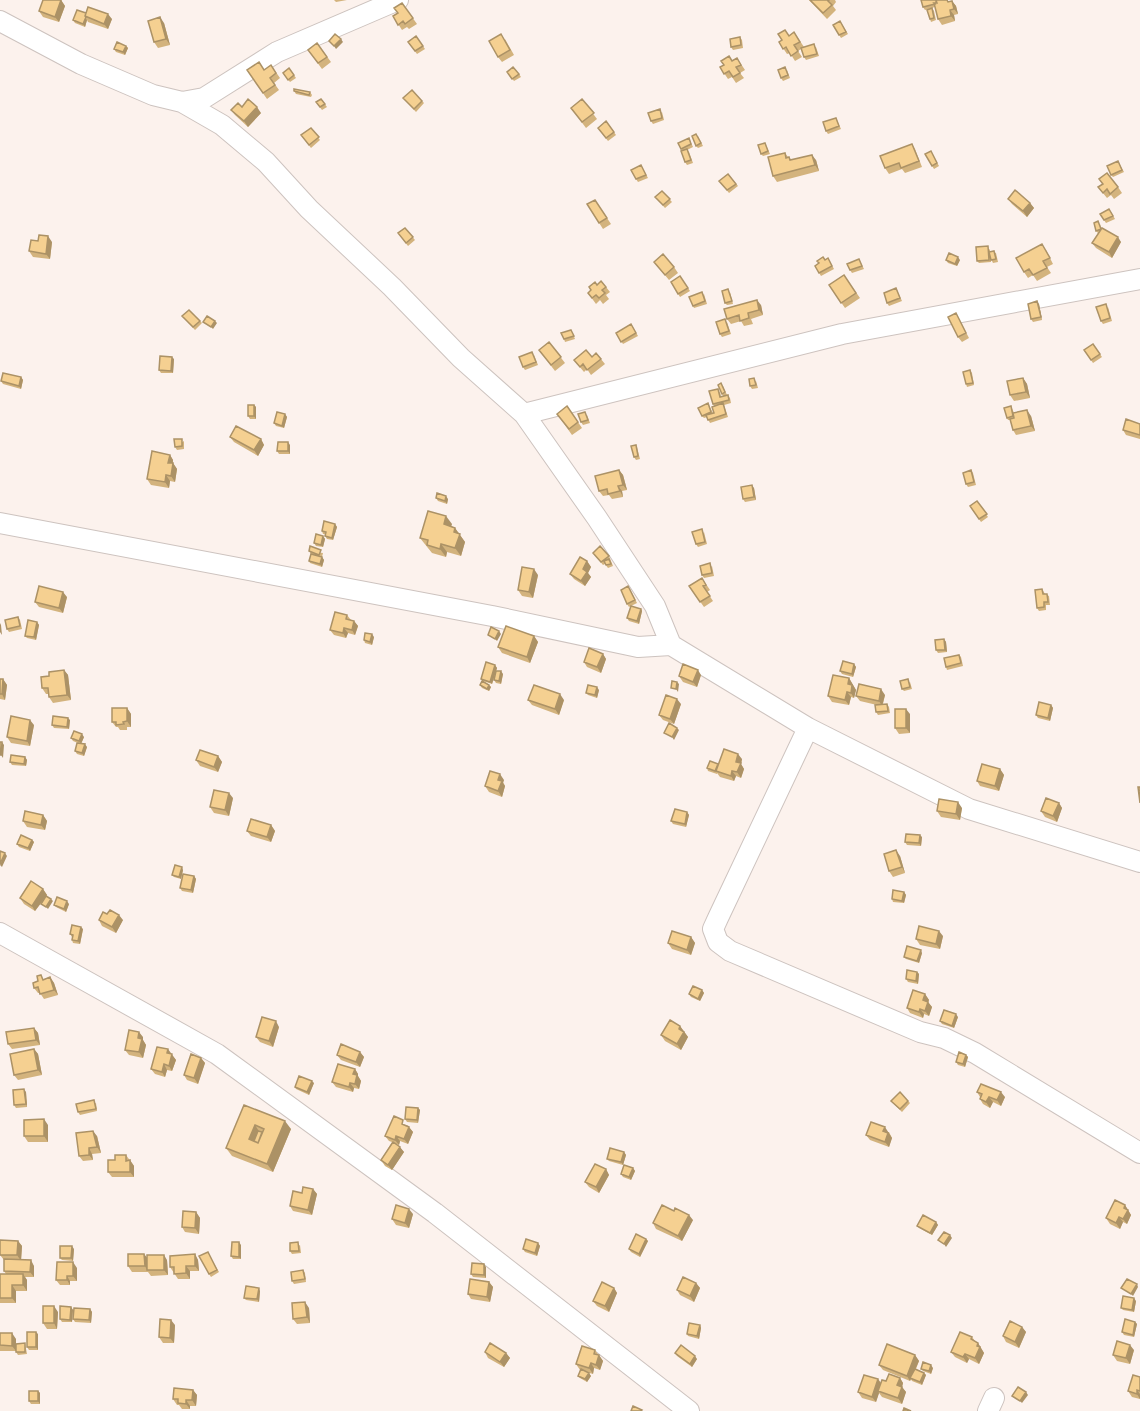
<svg xmlns="http://www.w3.org/2000/svg" width="1140" height="1411" font-family="Overpass,sans-serif">
	<style>
		.lines { fill: none; stroke-linecap: round; stroke-linejoin: round }
		.minor-casing { stroke: #cdc3bf; stroke-width: 22 }
		.minor { stroke: #fff; stroke-width: 20 }
		.wall { fill: #d3b37d }
		.shaded-wall { fill: #ac9266 }
		.building { fill: #f5d091; stroke: #ac9266; stroke-width: 1.5; fill-rule: evenodd }
	</style>
	<rect width="100%" height="100%" fill="#fcf2ed"/>
	<g class="lines">
		<defs>
			<path id="minor" d="M0,21L81,64L153,95L182,102L204,98L277,52L398,0
				M182,102L222,125L266,162L309,209L392,287L461,358L524,414L597,518L655,606L671,645
				M524,414L842,334L1140,279
				M0,523L492,616L638,647L671,645L808,728L969,809L1140,862
				M808,728L718,918L713,929L718,942L730,951L920,1032L944,1038L975,1053L1140,1153
				M0,933L217,1054L435,1213L689,1411
				M988,1411L994,1398"/>
		</defs>
		<use href="#minor" class="minor-casing"/>
		<use href="#minor" class="minor"/>
	</g>
	<path class="wall" d="M61,0L65,6L59,22L43,17L39,11Z
		M334,0H347L336,2Z
		M809,0H835L836,2L833,6L836,10L827,19Z
		M952,1L956,6L958,14L954,15L955,21L942,25L938,19L935,7L925,10L923,7Z
		M402,3L417,24L409,29L407,27L402,30L393,16L398,13Z
		M932,8L934,11L936,20L931,22L930,19Z
		M86,13L112,19L108,29L88,22L87,20L85,27L75,23L73,20Z
		M840,21L848,34L841,38L833,25Z
		M164,23L170,45L158,48L154,42Z
		M794,32L804,47H816L819,56L806,60L804,57L801,49L798,51L802,57L795,61L790,53L787,54L779,42Z
		M416,36L425,49L417,54L408,42Z
		M740,37L742,40L743,48L733,50L731,47Z
		M505,39L514,55L502,62L498,57Z
		M317,43L331,62L322,69L308,50Z
		M126,46L128,48L125,55L116,52L114,49Z
		M737,58L745,70L740,73L744,78L736,83L732,77L728,79L720,67Z
		M271,65L280,78L274,83L279,90L267,99L247,70H264Z
		M289,68L296,78L290,82L283,73Z
		M787,70L790,78L783,81L781,78Z
		M507,72L519,74L521,77L514,81Z
		M294,91L310,92L312,95L311,97L296,94Z
		M403,98L422,101L424,103L416,112Z
		M321,99L327,107L322,110L316,102Z
		M582,99L597,119L586,128L571,108Z
		M242,107L261,113L248,127L235,115L231,110Z
		M662,112L664,120L653,124L651,121Z
		M836,118L841,129L828,134L826,131Z
		M606,121L616,135L608,141L598,128Z
		M311,128L320,140L311,148L301,135Z
		M698,136L703,146L698,148L696,146Z
		M689,138L693,147L687,150L689,152L693,163L687,165L685,162L682,151L681,149Z
		M765,143L770,154L763,156L761,154Z
		M912,144L915,149L922,167L905,173L902,169L889,174L885,168Z
		M931,151L939,166L934,169L925,154Z
		M785,153L788,157L792,160H816L819,171L777,182L773,176Z
		M1118,161L1124,172L1113,177L1111,175Z
		M641,165L648,178L638,182L636,179Z
		M728,174L738,186L729,193L719,181Z
		M1099,179L1118,187L1122,193L1114,199L1111,195L1107,198L1098,187L1102,184Z
		M662,191L672,202L665,208L655,197Z
		M1008,199L1030,203L1034,208L1027,217L1012,204Z
		M595,200L611,224L603,229L587,204Z
		M1111,212L1115,219L1106,223L1104,220Z
		M1100,224L1101,228L1121,242L1112,258L1096,248L1092,243L1098,233L1096,231Z
		M405,228L415,240L408,246L398,233Z
		M52,242L50,259L33,257L29,251Z
		M990,249V251L996,253L998,262L993,263L991,259V262L979,263L977,261Z
		M1046,250L1053,264L1047,267L1051,273L1037,281L1033,275L1028,278L1024,272Z
		M828,258L834,269L821,276L815,266Z
		M859,259L864,269L852,273L850,270Z
		M946,260H960L957,266L948,263Z
		M654,262L674,267L678,273L669,280Z
		M844,275L860,298L845,308L829,285Z
		M680,276L690,291L680,297L671,282Z
		M597,285L606,287L610,292L606,295L609,299L603,304L600,300L596,304L588,293L591,290L589,287Z
		M896,288L902,301L889,306L887,303Z
		M730,292L733,304L727,305L725,303Z
		M704,294L707,304L694,308L693,306Z
		M1039,304L1042,320L1033,322L1031,319Z
		M761,305L763,315L751,319L753,324L744,326L741,321L731,324L727,319Z
		M1108,307L1112,321L1103,324L1101,321Z
		M182,316L200,321L202,323L195,330Z
		M959,319L969,338L962,342L958,337Z
		M727,322L731,334L722,337L720,334Z
		M631,324L638,336L623,344L616,333Z
		M571,330L575,339L565,342L564,339Z
		M549,342L565,363L555,371L539,350Z
		M1093,344L1102,357L1093,363L1084,350Z
		M596,353L605,364L591,375L587,369L584,372L574,360L592,357Z
		M534,355L538,365L525,370L523,367Z
		M174,359L173,373H161L159,370Z
		M970,370L972,373L974,385L967,387L966,384Z
		M21,377L23,380L21,389L3,384L1,381Z
		M1023,378L1027,384L1030,398L1014,401L1010,395Z
		M756,381L758,388L752,389L750,386Z
		M723,386L727,395L730,398L731,403L724,405L728,417L710,423L707,417L704,418L702,416L708,403L713,413H714V406L713,404L720,391L721,397L723,396L722,394Z
		M254,405L256,407V419H250L248,416Z
		M567,406L582,428L572,435L557,414Z
		M1011,406L1014,413L1031,416L1035,431L1016,435L1013,430L1010,420H1008L1007,418Z
		M285,414L287,417L284,428L276,426L274,423Z
		M587,415L590,423L583,425L581,422Z
		M1140,424V439L1126,435L1123,430Z
		M230,437L261,439L264,445L258,456L234,442Z
		M184,441V449L177,450L175,447Z
		M290,445V454H279L277,451Z
		M636,445L637,447L640,459L636,460L634,457Z
		M170,455L173,460V463L177,469L175,482L170,481L169,488L151,485L147,479Z
		M619,470L623,475L627,490L622,491L623,497L612,499L609,495L603,496L599,491Z
		M971,470L973,473L976,485L968,487L966,484Z
		M754,488L756,500L745,502L743,499Z
		M436,498L448,499L447,504L438,501Z
		M977,501L988,517L981,522L970,506Z
		M335,524L337,527L333,540L327,539L325,536L326,534H323L322,531Z
		M452,524L451,526L455,528L465,542L461,556L447,552L446,557L432,553L420,538Z
		M704,532L707,544L698,547L696,544Z
		M323,536L325,539L323,547L316,546L314,543Z
		M309,551L323,553L322,557L324,560L322,567L310,563L309,561L311,554Z
		M593,553L609,556L613,566L608,568L605,564L603,565Z
		M587,561L591,567L588,573L591,577L585,586L574,579L570,574Z
		M712,566L714,576L704,578L702,575Z
		M538,575L533,598L522,596L518,590Z
		M702,578L710,590L707,592L713,601L704,607L689,586Z
		M630,589L637,603L629,607L627,604Z
		M1042,589L1045,594L1049,596L1050,605H1046V610L1039,611L1037,608Z
		M67,597L63,613L39,607L35,602Z
		M641,609L642,611L639,624L629,621L627,618Z
		M347,615L351,620L354,621L358,626L355,635L348,633L346,638L334,635L330,630Z
		M18,617L20,620L22,629L9,632L7,629Z
		M37,622L39,625L36,640L27,638L25,636Z
		M534,636L538,642L530,663L502,653L498,647Z
		M374,637L372,645L365,643L364,640Z
		M944,639L946,642L947,652L938,653L936,650Z
		M603,654L606,659L601,673L587,667L584,662Z
		M959,655L961,657L963,666L947,670L946,667Z
		M854,664L856,667L853,677L842,674L840,671Z
		M495,665L497,668L496,671L503,674L501,684L496,683L494,680L496,672L492,684L483,681L489,685L491,687L489,691L482,688L480,685L483,681L481,679Z
		M64,670L68,675L71,700L53,703L49,697V694H46L42,688L49,676Z
		M701,675L697,687L683,682L679,676Z
		M849,678L856,690L854,698L851,697L849,705L832,702L828,696Z
		M0,679H3L7,685L5,700L0,699Z
		M910,682L912,689L904,691L902,689Z
		M599,690L597,698L588,695L586,693Z
		M885,695L883,704H887L889,707L890,713L878,715L876,712L877,705L860,701L856,696Z
		M528,700H564L559,715L532,705Z
		M681,704L674,724L663,720L659,715Z
		M1051,705L1053,708L1050,721L1038,718L1036,715Z
		M127,708L131,714V727H127V730H120L118,727H116L112,722Z
		M910,714V733L899,734L895,728Z
		M70,720L69,729L54,728L52,725Z
		M34,725L30,746L11,743L7,737Z
		M84,737L81,744L87,747L84,756L77,754L75,751L78,743L73,741L71,738Z
		M218,756L222,762L218,772L200,766L196,760Z
		M25,757L27,760L26,766L12,765L10,762Z
		M742,759L741,764L744,769L741,778L736,776L734,781L720,777L717,773V774L708,771L707,768Z
		M1000,769L1004,775L999,791L980,786L977,781Z
		M504,780L503,782L505,786L502,797L489,792L485,786Z
		M233,798L229,816L214,813L210,807Z
		M1059,803L1062,808L1057,822L1045,817L1041,811Z
		M962,808L960,820L941,817L937,811Z
		M687,812L689,815L686,827L673,824L671,821Z
		M43,815L47,821L45,830L27,827L23,821Z
		M271,825L275,831L271,842L251,836L247,831Z
		M922,837L921,846L907,845L905,842Z
		M32,840L34,842L30,851L19,847L17,844Z
		M900,856L905,873L893,877L889,871Z
		M183,870L181,879L174,877L172,875Z
		M194,876L196,879L193,893L182,891L180,888Z
		M43,889L47,895L35,911L24,904L20,898Z
		M904,892L906,895L904,903L893,902L892,899Z
		M69,904L66,912L56,907L54,905Z
		M99,920H123L116,933L102,926Z
		M83,929L80,944L73,943L72,940V937L70,934Z
		M943,936L940,949L920,945L916,939Z
		M691,937L695,943L691,955L672,949L668,943Z
		M922,953L919,963L906,959L904,957Z
		M917,972L919,974L918,984L908,982L906,979Z
		M50,977L54,983L58,995L44,999L40,993H38L34,988L44,979Z
		M702,990L704,993L700,1001L691,997L689,994Z
		M925,994L929,1000L928,1002L932,1007L929,1016L924,1014L923,1018L910,1013L907,1008Z
		M958,1017L954,1028L942,1024L940,1021Z
		M680,1026L688,1037L681,1050L665,1041L661,1035Z
		M279,1027L273,1047L260,1042L256,1037Z
		M34,1028L38,1033L40,1045L12,1049L8,1044Z
		M143,1037V1040L146,1045L143,1058L129,1055L125,1050Z
		M34,1049L38,1054L42,1075L18,1080L14,1075Z
		M360,1052L364,1057L360,1067L341,1060L337,1055Z
		M171,1054L176,1060L172,1071L167,1070L165,1077L155,1074L151,1069Z
		M966,1055L968,1057L965,1067L958,1065L956,1062Z
		M201,1058L205,1063L198,1084L187,1080L184,1075Z
		M355,1069L358,1074V1076L361,1081L359,1089L354,1088L353,1092L336,1087L332,1082Z
		M314,1083L309,1095L296,1089L295,1087Z
		M26,1092L27,1107L16,1108L14,1105Z
		M977,1092L1005,1097L1001,1106L993,1102L990,1108L983,1104L980,1099V1097Z
		M891,1101H908L910,1103L902,1112Z
		M96,1103L97,1111L80,1115L78,1112Z
		M244,1105L291,1129L273,1172L232,1156L226,1148Z
		M418,1108L420,1110L418,1123L407,1122L405,1119Z
		M48,1125V1142H28L24,1136Z
		M407,1125L413,1132L408,1144L400,1141L399,1145L396,1144L404,1152L392,1170L385,1166L381,1160L392,1142L389,1141L385,1136Z
		M889,1132L892,1138L889,1147L870,1140L866,1135Z
		M97,1136L101,1153L92,1154L93,1160L83,1161L79,1156Z
		M624,1152L626,1155L623,1165L609,1161L607,1159Z
		M126,1155L134,1166V1177H112L108,1172L115,1160Z
		M633,1168L635,1171L631,1180L623,1177L621,1174Z
		M606,1169L609,1175L599,1193L589,1187L585,1182Z
		M313,1189L317,1194L312,1215L293,1211L290,1206Z
		M1125,1205L1131,1215L1127,1224L1123,1222L1120,1229L1110,1224L1106,1218Z
		M196,1212L200,1218L199,1234L185,1232L182,1227Z
		M413,1214L409,1228L396,1225L392,1219Z
		M693,1220L682,1241L656,1229L653,1223Z
		M936,1222L938,1225L932,1235L919,1228L917,1226Z
		M646,1239L648,1241L640,1257L631,1252L629,1249Z
		M18,1241L22,1246L21,1260L34,1266V1277H25L27,1280V1291H16V1303H0V1274H6L4,1271V1260L0,1255Z
		M538,1243L540,1246L537,1256L525,1252L523,1249Z
		M241,1245V1259H233L231,1256Z
		M300,1245L301,1253L292,1254L290,1251Z
		M74,1249L73,1261L62,1260L60,1258Z
		M144,1254L147,1258L167,1260L168,1275L151,1276L148,1272H132L128,1266Z
		M195,1254L198,1260L199,1271H190V1279H178L170,1267Z
		M209,1255L219,1272L211,1277L209,1274Z
		M486,1267V1278L473,1277L471,1274Z
		M77,1268V1281H70V1285H60L56,1280Z
		M303,1270L305,1273L306,1282L294,1284L292,1281Z
		M489,1282L493,1287L490,1302L471,1299L468,1294Z
		M696,1283L700,1288L694,1302L680,1295L677,1290Z
		M614,1288L617,1293L609,1312L597,1306L593,1301Z
		M260,1291L259,1302L246,1300L244,1298Z
		M1136,1301L1134,1312L1123,1310L1121,1308Z
		M71,1307L73,1310L72,1322H62L60,1319Z
		M309,1308L310,1323L297,1324L293,1319Z
		M90,1309L92,1312L91,1323L75,1322L73,1319Z
		M58,1312L57,1329H47L43,1323Z
		M1135,1322L1137,1324L1134,1337L1124,1335L1122,1332Z
		M175,1325L174,1343H163L159,1337Z
		M700,1325L701,1328L699,1339L688,1336L687,1334Z
		M1022,1327L1026,1332L1019,1348L1006,1342L1003,1336Z
		M0,1333L16,1339V1351H0Z
		M38,1334V1350H29L27,1347Z
		M972,1337L975,1341L978,1343L984,1353L979,1364L969,1359L967,1363L955,1357L951,1352Z
		M25,1343L27,1354L18,1355L16,1352Z
		M595,1350L603,1361L600,1370L594,1368L593,1374L586,1372L591,1376L587,1382L580,1378L578,1376L580,1370L576,1364Z
		M1134,1350L1130,1364L1117,1361L1113,1355Z
		M485,1352L506,1353L510,1358L504,1367L488,1358Z
		M675,1353L697,1359L692,1367L677,1356Z
		M915,1355L919,1361L916,1369L924,1373L926,1375L922,1385L912,1381L911,1379L910,1381L883,1370L879,1365Z
		M933,1368L931,1374L923,1371L921,1369Z
		M1140,1377V1399L1132,1397L1128,1391Z
		M900,1378L903,1383L902,1387L906,1392L902,1404L882,1397L879,1393L876,1402L862,1398L858,1392L878,1379L881,1383Z
		M193,1390L197,1395L196,1406H190V1409H182L179,1405H177L173,1399Z
		M38,1391L40,1393V1404H31L29,1401Z"/>
	<path class="shaded-wall" d="M61,0L65,6L59,22L55,17Z
		M952,1L956,6L958,14L954,9Z
		M950,10L954,15L955,21L951,16Z
		M108,14L112,19L108,29L104,24Z
		M160,17L164,23L170,45L166,39Z
		M85,18L87,20L85,27L83,24Z
		M341,39L343,42L336,49L334,46Z
		M126,46L128,48L125,55L123,52Z
		M257,107L261,113L248,127L244,121Z
		M812,155L816,160L819,171L815,165Z
		M1030,203L1034,208L1027,217L1023,211Z
		M48,236L52,242L50,259L46,254Z
		M1118,237L1121,242L1112,258L1109,252Z
		M958,257L960,260L957,266L955,264Z
		M757,300L761,305L763,315L759,310Z
		M1037,301L1039,304L1042,320L1041,317Z
		M215,321L217,323L213,329L211,327Z
		M172,357L174,359L173,373L171,371Z
		M21,377L23,380L21,389L19,386Z
		M1023,378L1027,384L1030,398L1026,392Z
		M254,405L256,407V419L254,416Z
		M1027,410L1031,416L1035,431L1031,426Z
		M285,414L287,417L284,428L282,426Z
		M261,439L264,445L258,456L254,450Z
		M288,442L290,445V454L288,451Z
		M170,455L173,460L172,468L168,463Z
		M173,463L177,469L175,482L171,476Z
		M619,470L623,475L627,490L623,485Z
		M166,475L170,481L169,488L165,482Z
		M752,485L754,488L756,500L754,497Z
		M618,486L622,491L623,497L620,491Z
		M446,496L448,499L447,504L445,501Z
		M446,516L452,524L449,532L444,524Z
		M335,524L337,527L333,540L332,538Z
		M455,528L465,542L461,556L455,548L454,532Z
		M323,536L325,539L323,547L321,545Z
		M441,544L447,552L446,557L440,549Z
		M322,557L324,560L322,567L320,564Z
		M587,561L591,567L588,573L591,577L585,586L581,581L583,569Z
		M534,569L538,575L533,598L529,592Z
		M63,592L67,597L63,613L59,608Z
		M641,609L642,611L639,624L637,621Z
		M354,621L358,626L355,635L352,630Z
		M37,622L39,625L36,640L34,637Z
		M0,623L1,625L2,635L0,632Z
		M344,628L348,633L346,638L343,633Z
		M499,631L501,634L497,641L495,639Z
		M372,634L374,637L372,645L370,642Z
		M534,636L538,642L530,663L527,657Z
		M944,639L946,642L947,652L945,650Z
		M603,654L606,659L601,673L597,667Z
		M854,664L856,667L853,677L852,674Z
		M495,665L497,668L492,684L490,682Z
		M64,670L68,675L71,700L67,695Z
		M698,670L701,675L697,687L693,682Z
		M501,671L503,674L501,684L499,681Z
		M849,678L856,690L854,698L851,693L848,684Z
		M3,679L7,685L5,700L2,694Z
		M677,682L679,684L678,692L676,689Z
		M489,685L491,687L489,691L487,689Z
		M597,687L599,690L597,698L595,695Z
		M881,689L885,695L882,706L879,701Z
		M847,692L851,697L849,705L845,700Z
		M560,694L564,700L559,715L555,709Z
		M677,699L681,704L674,724L670,719Z
		M1051,705L1053,708L1050,721L1048,718Z
		M127,708L131,714V727L127,721Z
		M906,709L910,714V733L906,728Z
		M68,718L70,720L69,729L67,727Z
		M30,720L34,725L30,746L27,741Z
		M677,728L679,730L674,740L672,737Z
		M82,734L84,737L81,744L79,741Z
		M2,742L4,745L3,758L1,755Z
		M85,744L87,747L84,756L82,753Z
		M738,754L742,759L741,764L744,769L741,778L737,772L736,762Z
		M218,756L222,762L218,772L214,767Z
		M25,757L27,760L26,766L24,764Z
		M1000,769L1004,775L999,791L995,786Z
		M732,771L736,776L734,781L731,776Z
		M500,774L504,780L503,783L505,786L502,797L498,791V780Z
		M229,793L233,798L229,816L225,810Z
		M958,802L962,808L960,820L956,814Z
		M1059,803L1062,808L1057,822L1053,816Z
		M687,812L689,815L686,827L685,824Z
		M43,815L47,821L45,830L41,825Z
		M271,825L275,831L271,842L267,837Z
		M920,835L922,837L921,846L919,843Z
		M32,840L34,842L30,851L28,848Z
		M896,850L900,856L905,873L902,867Z
		M5,853L7,856L2,867L0,865Z
		M182,867L183,870L181,879L179,877Z
		M194,876L196,879L193,893L191,890Z
		M43,889L47,895L35,911L32,906Z
		M904,892L906,895L904,903L902,901Z
		M51,899L53,901L48,909L46,907Z
		M67,901L69,904L66,912L64,909Z
		M119,915L123,920L116,933L112,927Z
		M81,927L83,929L80,944L78,941Z
		M939,931L943,936L940,949L936,944Z
		M691,937L695,943L691,955L687,950Z
		M921,950L922,953L919,963L917,961Z
		M917,972L919,974L918,984L916,981Z
		M50,977L54,983L58,995L54,990Z
		M702,990L704,993L700,1001L698,999Z
		M925,994L929,1000L928,1002L932,1007L929,1016L925,1011L923,1000Z
		M920,1009L924,1014L923,1018L919,1012Z
		M956,1014L958,1017L954,1028L952,1026Z
		M276,1021L279,1027L273,1047L269,1041Z
		M680,1026L688,1037L681,1050L677,1044L679,1029Z
		M34,1028L38,1033L40,1045L36,1040Z
		M139,1032L143,1037V1040L146,1045L143,1058L139,1052L138,1038Z
		M34,1049L38,1054L42,1075L38,1070Z
		M168,1049L176,1060L172,1071L169,1066L167,1053Z
		M360,1052L364,1057L360,1067L356,1062Z
		M966,1055L968,1057L965,1067L963,1064Z
		M201,1058L205,1063L198,1084L194,1078Z
		M164,1064L167,1070L165,1077L162,1072Z
		M355,1069L358,1074V1076L361,1081L359,1089L355,1084L353,1074Z
		M312,1081L314,1083L309,1095L307,1092Z
		M350,1083L354,1088L353,1092L349,1087Z
		M24,1089L26,1092L27,1107L26,1104Z
		M1001,1092L1005,1097L1001,1106L997,1100Z
		M989,1097L993,1102L990,1108L986,1102Z
		M418,1108L420,1110L418,1123L417,1120Z
		M44,1119L48,1125V1142L44,1136Z
		M285,1121L291,1129L273,1172L267,1164Z
		M255,1125L260,1133L256,1146L249,1139Z
		M409,1127L413,1132L408,1144L404,1139Z
		M885,1127L892,1138L889,1147L885,1142L883,1131Z
		M93,1131L97,1136L101,1153L97,1147Z
		M396,1136L400,1141L399,1145L395,1140Z
		M400,1147L404,1152L392,1170L388,1165Z
		M89,1148L92,1154L93,1160L89,1155Z
		M624,1152L626,1155L623,1165L621,1162Z
		M130,1160L134,1166V1177L130,1172Z
		M633,1168L635,1171L631,1180L629,1177Z
		M606,1169L609,1175L599,1193L596,1187Z
		M313,1189L317,1194L312,1215L308,1210Z
		M1125,1205L1131,1215L1127,1224L1123,1219L1124,1208Z
		M409,1209L413,1214L409,1228L405,1223Z
		M196,1212L200,1218L199,1234L195,1228Z
		M689,1215L693,1220L682,1241L678,1236Z
		M1119,1217L1123,1222L1120,1229L1116,1223Z
		M936,1222L938,1225L932,1235L930,1233Z
		M950,1235L952,1238L946,1247L944,1244Z
		M646,1239L648,1241L640,1257L639,1254Z
		M18,1241L22,1246L21,1261L17,1255Z
		M239,1242L241,1245V1259L239,1257Z
		M538,1243L540,1246L537,1256L535,1253Z
		M72,1246L74,1249L73,1261L71,1258Z
		M144,1254L148,1259L147,1270L145,1266Z
		M195,1254L198,1260L199,1271L195,1266Z
		M164,1255L167,1260L168,1275L164,1270Z
		M31,1260L34,1266V1277L30,1272Z
		M73,1262L77,1268V1281L73,1276Z
		M484,1264L486,1267V1278L484,1275Z
		M186,1266L190,1271V1279L186,1273Z
		M23,1274L27,1280V1291L23,1285Z
		M67,1276L70,1281V1285L67,1280Z
		M489,1282L493,1287L490,1302L487,1297Z
		M696,1283L700,1288L694,1302L690,1296Z
		M1137,1284L1138,1287L1133,1296L1131,1294Z
		M12,1285L16,1291V1303L12,1298Z
		M259,1288L260,1291L259,1302L257,1299Z
		M614,1288L617,1293L609,1312L605,1306Z
		M1134,1298L1136,1301L1134,1312L1132,1310Z
		M305,1302L309,1308L310,1323L307,1317Z
		M54,1306L58,1312L57,1329L54,1323Z
		M71,1307L73,1310L72,1322L70,1320Z
		M90,1309L92,1312L91,1323L89,1320Z
		M171,1320L175,1325L174,1343L170,1338Z
		M1135,1322L1137,1324L1134,1337L1133,1335Z
		M700,1325L701,1328L699,1339L697,1336Z
		M1022,1327L1026,1332L1019,1348L1015,1342Z
		M36,1332L38,1334V1350L36,1347Z
		M12,1333L16,1339V1351L12,1346Z
		M978,1343L984,1353L979,1364L975,1358Z
		M1130,1345L1134,1350L1130,1364L1126,1358Z
		M506,1353L510,1358L504,1367L500,1362Z
		M965,1354L969,1359L967,1363L963,1357Z
		M599,1355L603,1361L600,1370L596,1365Z
		M915,1355L919,1361L910,1381L907,1376Z
		M695,1356L697,1359L692,1367L690,1364Z
		M591,1363L594,1368L593,1374L589,1368Z
		M931,1365L933,1368L931,1374L929,1371Z
		M589,1373L591,1376L587,1382L585,1379Z
		M924,1373L926,1375L922,1385L920,1382Z
		M900,1378L903,1383L902,1387L906,1392L902,1404L898,1398L897,1385Z
		M878,1379L882,1385L878,1391L879,1393L876,1402L872,1397Z
		M193,1390L197,1395L196,1406L192,1400Z
		M1137,1390L1140,1394V1399L1137,1394Z
		M38,1391L40,1393V1404L38,1401Z
		M1026,1392L1028,1395L1022,1403L1020,1401Z
		M186,1400L190,1406V1409L186,1404Z"/>
	<path class="building" d="M43,0H61L55,17L39,11Z
		M810,0H829L828,1L832,5L823,13Z
		M921,0H936V3H934L935,4L923,7Z
		M936,0H947L948,2L952,1L954,9L950,10L951,16L938,19L934,3H937Z
		M402,3L413,18L405,24L403,21L398,25L393,16L398,13L394,8Z
		M88,7L108,14L104,24L85,16Z
		M932,8L934,18L930,19L927,10Z
		M77,10L86,13L85,16L86,17L83,24L73,20Z
		M160,17L166,39L154,42L148,21Z
		M840,21L846,32L839,35L833,25Z
		M785,30L789,36L794,32L800,42L794,45L798,51L791,56L786,47L783,49L779,42L782,40L778,34Z
		M335,34L341,39L334,46L329,41Z
		M501,34L510,50L498,57L489,41Z
		M416,36L423,46L415,51L408,42Z
		M740,37L741,45L731,47L730,39Z
		M117,42L126,46L123,52L114,49Z
		M317,43L327,57L318,63L308,50Z
		M814,44L817,54L804,57L801,48Z
		M729,56L732,61L737,58L741,65L736,67L740,73L733,77L729,71L724,74L720,67L724,65L721,61Z
		M259,62L264,70L271,65L276,73L270,78L275,85L263,93L247,70Z
		M513,67L519,74L512,79L507,72Z
		M785,67L788,75L781,78L778,70Z
		M289,68L294,75L288,80L283,73Z
		M294,89L310,92L309,95L294,91Z
		M412,90L422,101L414,109L403,98Z
		M248,99L257,107L244,121L231,110L238,103L242,107Z
		M321,99L325,104L320,107L316,102Z
		M582,99L594,113L582,122L571,108Z
		M660,109L662,118L651,121L648,113Z
		M836,118L839,126L826,131L823,122Z
		M606,121L614,132L606,138L598,128Z
		M311,128L319,137L309,145L301,135Z
		M696,134L701,143L696,146L692,136Z
		M689,138L691,144L681,149L678,143Z
		M765,143L768,151L761,154L758,145Z
		M912,144L919,161L901,168L899,163L885,168L880,156Z
		M687,149L691,160L685,162L681,151Z
		M931,151L937,163L932,166L925,154Z
		M785,153L786,158L789,157L790,160L812,155L815,165L773,176L768,157Z
		M1118,161L1122,170L1111,175L1107,166Z
		M641,165L646,175L636,179L631,170Z
		M1107,173L1118,187L1110,194L1107,189L1103,193L1098,187L1103,184L1099,179Z
		M728,174L736,184L727,190L719,181Z
		M1015,190L1030,203L1023,211L1008,199Z
		M662,191L670,199L663,205L655,197Z
		M595,200L607,218L599,223L587,204Z
		M1109,209L1113,216L1104,220L1100,214Z
		M1098,221L1101,229L1096,231L1094,223Z
		M405,228L413,237L406,243L398,233Z
		M1102,228L1118,237L1109,252L1092,243Z
		M39,235L48,236L46,254L29,251L31,240L38,241Z
		M1042,244L1050,258L1043,261L1047,268L1033,275L1029,269L1024,272L1016,258Z
		M988,246L989,260L977,261L976,247Z
		M994,251L996,259L991,260L989,252Z
		M949,253L958,257L955,264L946,260Z
		M663,254L674,267L665,275L654,262Z
		M823,257L825,260L828,258L832,266L819,273L815,266L819,263L817,261Z
		M859,259L862,266L850,270L847,264Z
		M844,275L856,293L841,303L829,285Z
		M680,276L688,288L678,294L671,282Z
		M601,281L606,287L602,290L605,293L599,298L596,295L592,298L588,293L591,290L589,287L595,282L597,285Z
		M896,288L900,298L887,303L884,293Z
		M728,289L732,301L725,303L722,291Z
		M702,292L705,301L693,306L689,297Z
		M757,300L759,310L748,313L749,318L740,321L739,315L727,319L724,309Z
		M1037,301L1041,317L1031,319L1028,304Z
		M1106,304L1110,318L1101,321L1096,307Z
		M189,310L200,321L193,327L182,316Z
		M956,313L966,333L958,337L948,317Z
		M207,316L215,321L211,327L203,322Z
		M725,319L729,331L720,334L716,322Z
		M631,324L636,333L621,342L616,333Z
		M571,330L574,336L564,339L561,333Z
		M549,342L561,357L551,365L539,350Z
		M1093,344L1100,354L1091,360L1084,350Z
		M586,350L592,357L596,353L601,359L587,370L583,364L580,367L574,360Z
		M532,352L536,362L523,367L519,357Z
		M160,356L172,357L171,371L159,370Z
		M970,370L973,383L966,384L963,372Z
		M3,373L21,377L19,386L1,381Z
		M754,378L756,385L750,386L749,379Z
		M1023,378L1026,392L1010,395L1007,381Z
		M721,383L725,392L722,394L718,385Z
		M718,389L720,397L728,395L729,400L713,404L709,391Z
		M708,403L711,412L702,416L698,408Z
		M723,403L726,414L708,420L706,415L714,413L712,407Z
		M248,405H254V416H248Z
		M567,406L578,422L569,429L557,414Z
		M1011,406L1013,416L1007,418L1004,408Z
		M1027,410L1031,426L1013,430L1010,419L1014,418L1013,413Z
		M277,412L285,414L282,426L274,423Z
		M585,412L588,420L581,422L578,414Z
		M1126,419L1140,424V435L1123,430Z
		M236,426L261,439L254,450L230,437Z
		M174,439H182V446L175,447Z
		M278,442H288V451H277Z
		M636,445L638,456L634,457L631,446Z
		M152,451L170,455L168,463H173L171,476L166,475L165,482L147,479Z
		M619,470L623,485L618,486L620,491L608,494L607,489L599,491L595,476Z
		M971,470L974,482L966,484L963,473Z
		M752,485L754,497L743,499L741,487Z
		M437,493L446,496L445,501L436,498Z
		M977,501L987,514L979,519L970,506Z
		M428,511L446,516L444,524L455,528L454,532L460,534L455,548L441,544L440,549L427,545L428,540L420,538Z
		M324,521L335,524L332,538L325,536L326,532L322,531Z
		M702,529L705,542L696,544L692,532Z
		M316,534L323,536L321,545L314,543Z
		M310,546L321,550L319,555L309,551Z
		M600,546L609,556L601,562L593,553Z
		M311,554L322,557L320,564L309,561Z
		M580,557L587,561L583,569L587,572L581,581L570,574Z
		M609,559L611,564L606,565L604,561Z
		M710,563L712,573L702,575L700,566Z
		M522,567L534,569L529,592L518,590Z
		M702,578L706,585L703,586L710,596L700,602L689,586Z
		M39,586L63,592L59,608L35,602Z
		M628,586L635,600L627,604L621,590Z
		M1042,589L1043,594H1047L1048,602H1044V607L1037,608L1035,590Z
		M631,606L641,609L637,621L627,618Z
		M335,612L347,615L346,619L354,621L352,630L344,628L343,633L330,630Z
		M18,617L20,626L7,629L5,620Z
		M28,620L37,622L34,637L25,636Z
		M506,626L534,636L527,657L498,647Z
		M491,627L499,631L495,639L488,635Z
		M365,633L372,634L370,642L364,640Z
		M944,639L945,650H936L935,640Z
		M589,648L603,654L597,667L584,662Z
		M959,655L961,663L946,667L944,658Z
		M843,661L854,664L852,674L840,671Z
		M486,662L495,665L490,682L481,679Z
		M683,664L698,670L693,682L679,676Z
		M64,670L67,695L49,697L48,688H42L41,677L49,676V672Z
		M496,671H501L499,681L494,680Z
		M833,675L849,678L848,684L852,685L851,693L847,692L845,700L828,696Z
		M0,679H3L2,694H0Z
		M908,679L910,687L902,689L900,681Z
		M482,681L489,685L487,689L480,685Z
		M672,681L677,682L676,689L671,688Z
		M859,684L881,689L879,701L856,696Z
		M534,685L560,694L555,709L528,700Z
		M588,685L597,687L595,695L586,693Z
		M666,695L677,699L670,719L659,715Z
		M1039,702L1051,705L1048,718L1036,715Z
		M887,704L888,711L876,712L875,705Z
		M112,708H127V721L123,722L124,724L116,725V722H112Z
		M895,709H906V728H895Z
		M11,716L30,720L27,741L7,737Z
		M53,716L68,718L67,727L52,725Z
		M669,723L677,728L672,737L664,733Z
		M74,731L82,734L79,741L71,738Z
		M0,742H2L1,755H0Z
		M77,743L85,744L82,753L75,751Z
		M724,749L738,754L736,762L741,763L737,772L732,771L731,776L716,771Z
		M200,750L218,756L214,767L196,760Z
		M11,755L25,757L24,764L10,762Z
		M710,761L718,764L715,771L707,768Z
		M982,764L1000,769L995,786L977,781Z
		M490,771L500,774L498,780L502,781L498,791L485,786Z
		M1138,787H1140V803Z
		M214,790L229,793L225,810L210,807Z
		M1046,798L1059,803L1053,816L1041,811Z
		M939,799L958,802L956,814L937,811Z
		M675,809L687,812L685,824L671,821Z
		M25,811L43,815L41,825L23,821Z
		M251,819L271,825L267,837L247,831Z
		M906,834L920,835L919,843L905,842Z
		M21,835L32,840L28,848L17,844Z
		M896,850L902,867L889,871L884,854Z
		M0,851L5,853L0,864Z
		M175,865L182,867L179,877L172,875Z
		M183,874L194,876L191,890L180,888Z
		M31,881L43,889L32,906L20,898Z
		M893,890L904,892L902,901L892,899Z
		M46,896L51,899L46,907L41,904Z
		M57,897L67,901L64,909L54,905Z
		M110,910L119,915L112,927L99,920L103,912L107,914Z
		M72,925L81,927L78,941L72,940L73,935L70,934Z
		M919,926L939,931L936,944L916,939Z
		M672,931L691,937L687,950L668,943Z
		M907,946L921,950L917,961L904,957Z
		M907,970L917,972L916,981L906,979Z
		M41,975L43,980L50,977L54,990L40,994L38,987L34,988L33,983L38,981L37,976Z
		M693,986L702,990L698,999L689,994Z
		M913,990L925,994L923,1000L928,1002L925,1011L920,1009L919,1012L907,1008Z
		M944,1010L956,1014L952,1026L940,1021Z
		M262,1017L276,1021L269,1041L256,1037Z
		M670,1020L680,1026L679,1029L684,1032L677,1044L661,1035Z
		M34,1028L36,1040L8,1044L6,1032Z
		M129,1030L139,1032L138,1038L142,1039L139,1052L125,1050Z
		M341,1044L360,1052L356,1062L337,1055Z
		M157,1047L168,1049L167,1053L172,1054L169,1066L164,1064L162,1072L151,1069Z
		M34,1049L38,1070L14,1075L10,1054Z
		M959,1052L966,1055L963,1064L956,1062Z
		M191,1054L201,1058L194,1078L184,1075Z
		M338,1064L355,1069L353,1074L357,1075L355,1084L350,1083L349,1087L332,1082Z
		M299,1076L312,1081L307,1092L295,1087Z
		M981,1084L1001,1092L997,1100L989,1097L986,1102L980,1099L982,1094L977,1092Z
		M24,1089L26,1104L14,1105L13,1090Z
		M900,1092L908,1101L900,1109L891,1101Z
		M94,1100L96,1109L78,1112L76,1104Z
		M244,1105L285,1121L267,1164L226,1148ZM255,1125L264,1129L258,1143L249,1139Z
		M406,1107L418,1108L417,1120L405,1119Z
		M394,1116L403,1120L402,1124L409,1127L404,1139L396,1136L395,1140L385,1136Z
		M44,1119V1136H24V1120Z
		M871,1122L885,1127L883,1131L888,1133L885,1142L866,1135Z
		M93,1131L97,1147L89,1148V1155L79,1156L76,1133Z
		M258,1131L262,1132L258,1143L254,1141Z
		M393,1142L400,1147L388,1165L381,1160Z
		M610,1148L624,1152L621,1162L607,1159Z
		M115,1155H126V1161L130,1160V1172H108V1160H115Z
		M595,1164L606,1169L596,1187L585,1182Z
		M624,1165L633,1168L629,1177L621,1174Z
		M303,1187L313,1189L308,1210L290,1206L293,1191L302,1193Z
		M1115,1200L1125,1205L1124,1208L1128,1210L1123,1219L1119,1217L1116,1223L1106,1218Z
		M396,1205L409,1209L405,1223L392,1219Z
		M662,1205L674,1211L675,1208L689,1215L678,1236L653,1223Z
		M183,1211L196,1212L195,1228L182,1227Z
		M923,1215L936,1222L930,1233L917,1226Z
		M944,1232L950,1235L944,1244L938,1240Z
		M636,1234L646,1239L639,1254L629,1249Z
		M526,1239L538,1243L535,1253L523,1249Z
		M0,1240L18,1241L17,1255H0Z
		M232,1242H239V1257L231,1256Z
		M298,1242L299,1251H290V1243Z
		M60,1246H72L71,1258H60Z
		M208,1252L217,1270L209,1274L199,1256Z
		M128,1254H144L145,1266H128Z
		M195,1254V1266H186V1273L174,1274V1267H170V1256Z
		M147,1255H164V1270H147Z
		M4,1259L31,1260L30,1272L4,1271Z
		M57,1262H73V1276H67V1280H56Z
		M472,1263L484,1264V1275L471,1274Z
		M303,1270L305,1279L292,1281L291,1272Z
		M0,1274H23V1285H12V1298H0Z
		M683,1277L696,1283L690,1296L677,1290Z
		M470,1279L489,1282L487,1297L468,1294Z
		M1127,1279L1137,1284L1131,1294L1121,1288Z
		M602,1282L614,1288L605,1306L593,1301Z
		M246,1286L259,1288L257,1299L244,1298Z
		M1123,1296L1134,1298L1132,1310L1121,1308Z
		M305,1302L307,1317L293,1319L292,1303Z
		M43,1306H54V1323H43Z
		M60,1306L71,1307L70,1320L60,1319Z
		M74,1308L90,1309L89,1320L73,1319Z
		M160,1319L171,1320L170,1338L159,1337Z
		M1125,1319L1135,1322L1133,1335L1122,1332Z
		M1010,1321L1022,1327L1015,1342L1003,1336Z
		M689,1323L700,1325L697,1336L687,1334Z
		M27,1332H36V1347H27Z
		M960,1332L972,1337L971,1339L978,1343L977,1346L980,1347L975,1358L965,1354L963,1357L951,1352Z
		M0,1333H12V1346L0,1345Z
		M1117,1341L1130,1345L1126,1358L1113,1355Z
		M25,1343V1352H16V1344Z
		M490,1343L506,1353L500,1362L485,1352Z
		M887,1344L915,1355L907,1376L879,1365Z
		M681,1345L695,1356L690,1364L675,1353Z
		M582,1346L595,1350L594,1354L599,1355L596,1365L591,1363L589,1368L576,1364Z
		M923,1362L931,1365L929,1371L921,1369Z
		M581,1369L589,1373L585,1379L578,1376Z
		M915,1369L924,1373L920,1382L910,1378Z
		M889,1374L900,1378L897,1385L902,1387L898,1398L878,1391L882,1380L886,1381Z
		M864,1375L878,1379L872,1397L858,1392Z
		M1133,1375L1140,1377V1391L1137,1390V1394L1128,1391Z
		M1018,1387L1026,1392L1020,1401L1012,1396Z
		M174,1388L193,1390L192,1400H186V1404L178,1403V1399H173Z
		M29,1391H38V1401H29Z
		M633,1406L642,1410L641,1411H631Z
		M904,1408L911,1411H903Z"/>
</svg>
